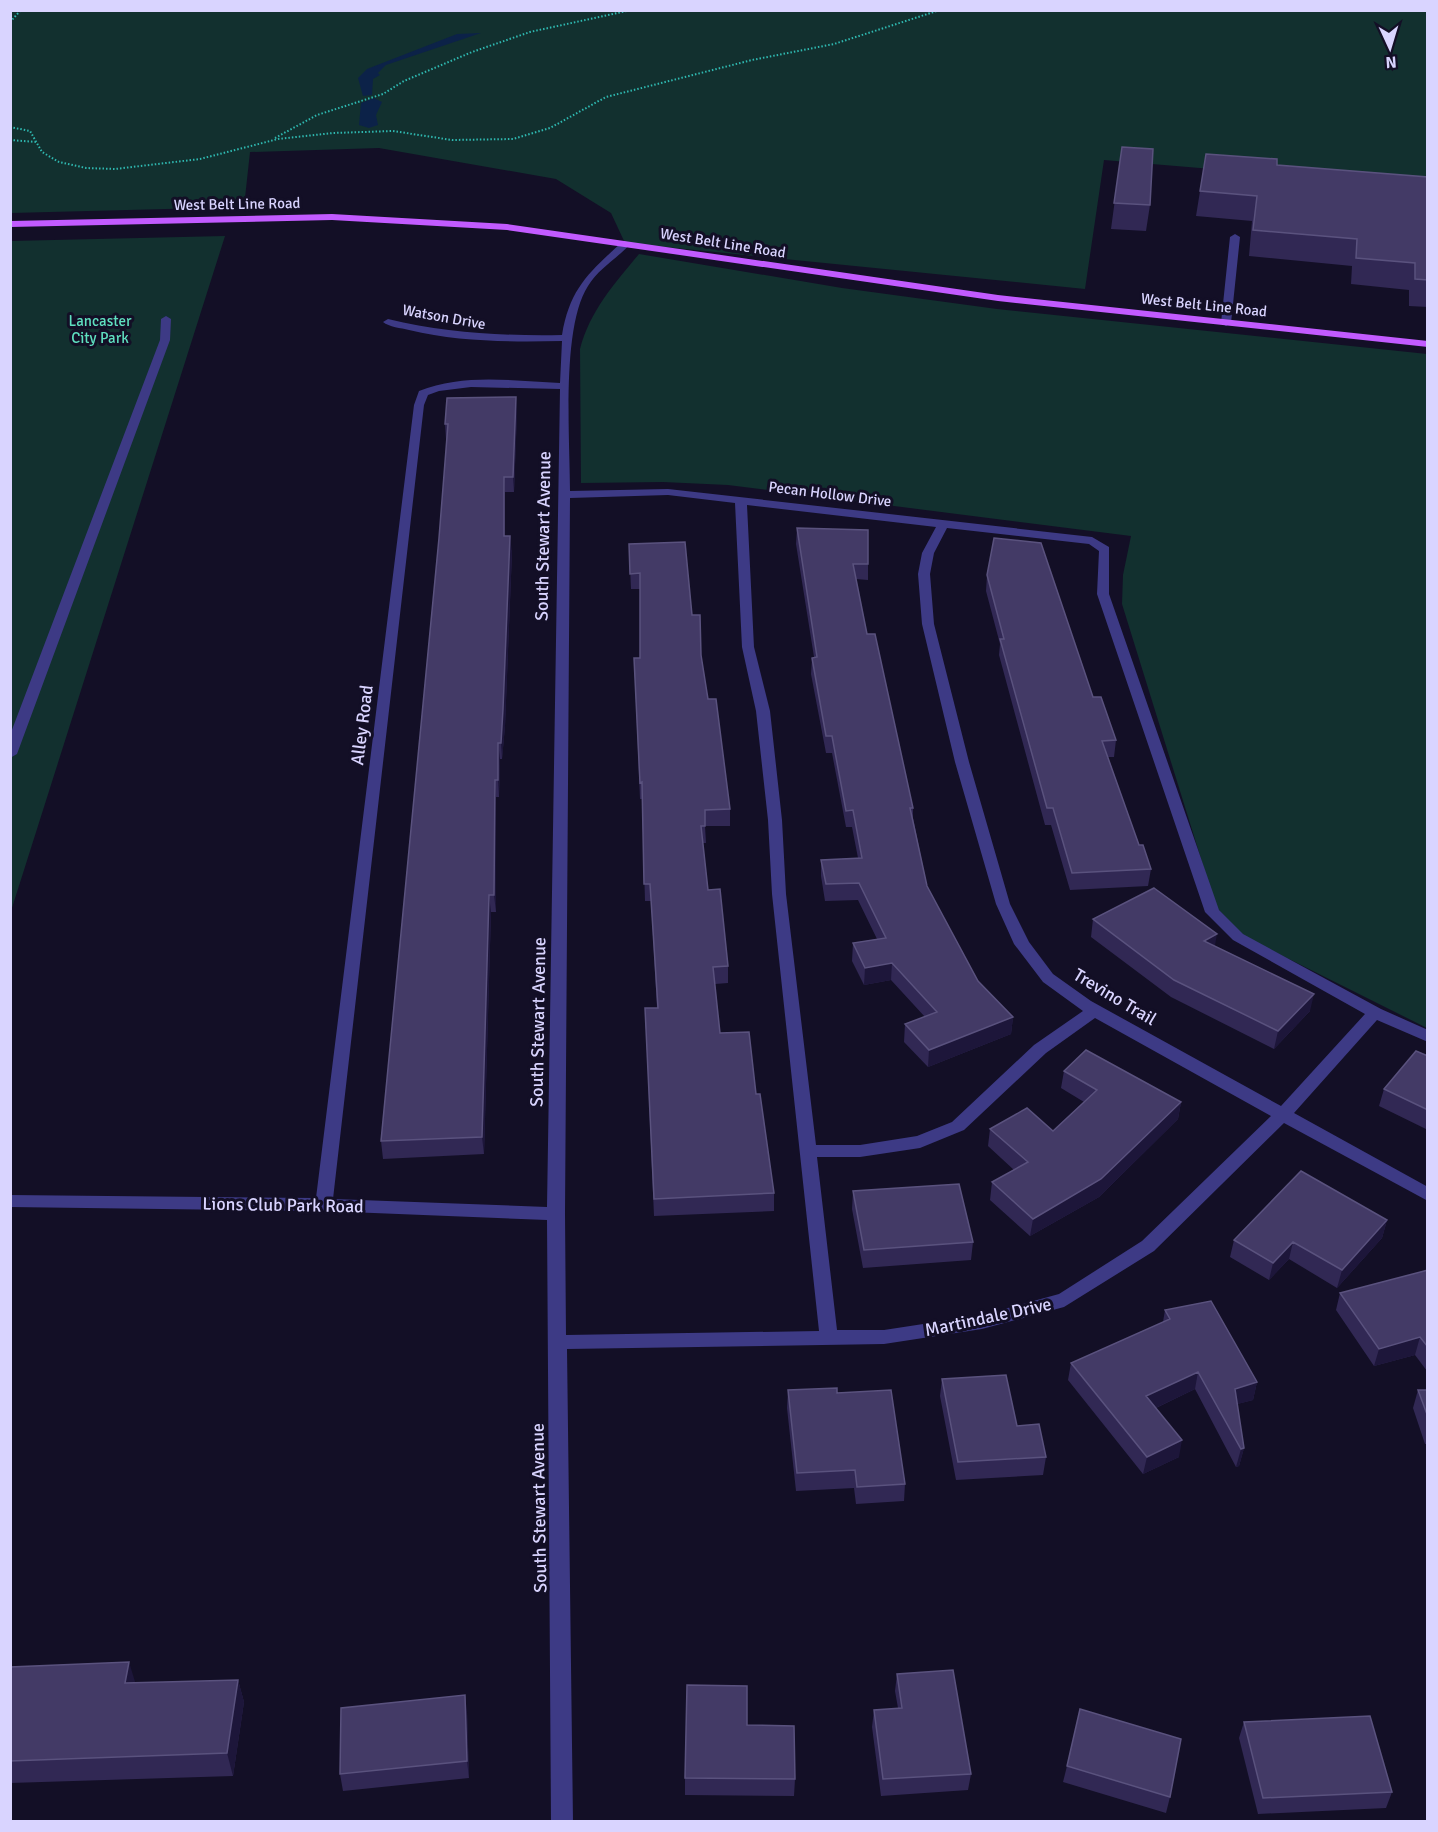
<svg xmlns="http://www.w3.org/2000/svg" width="1438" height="1832" font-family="Signika,sans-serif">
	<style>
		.green { fill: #12302f }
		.water { fill: #0c2248 }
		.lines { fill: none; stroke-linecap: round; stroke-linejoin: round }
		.path { stroke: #2fb8b0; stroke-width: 2; stroke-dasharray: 1.5 2; stroke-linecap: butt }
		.minor { fill: #3d3a85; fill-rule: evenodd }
		.major { fill: #c25bff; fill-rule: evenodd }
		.wall { fill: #312854 }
		.shaded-wall { fill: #1d163a }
		.building { fill: #433a66; stroke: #5a527e; stroke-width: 1.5 }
		.labels { text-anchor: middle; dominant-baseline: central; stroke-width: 6; stroke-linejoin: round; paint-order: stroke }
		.far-street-label { font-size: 15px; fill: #d9d4ff; stroke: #130f26 }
		.far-park-label { font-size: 15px; fill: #5fe0c0; stroke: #130f26 }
		.street-label { font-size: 18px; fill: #d9d4ff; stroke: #130f26 }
	</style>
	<rect width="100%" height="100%" fill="#130f26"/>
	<path class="green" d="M10,11H1427V187L1104,160L1085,289L625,243L611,213L556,179L379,148L250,152L244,207L11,213Z
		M225,236L11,911V241Z
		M639,254L842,288L997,309L1427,354V1028L1245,937L1216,907L1122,604L1123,575L1131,536L728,485L663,482L581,483L580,349C590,311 614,284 639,254Z"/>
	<path class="water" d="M481,33L386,65L378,73L380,75L373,79L372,95L363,96L358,78L367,69L457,34Z
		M374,98L382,102L376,115L378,125L369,128L359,125L361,103Z"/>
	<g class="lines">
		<path class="path" d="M10,22L21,10
			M10,127L30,131L42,152L59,162L86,168L115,169L200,159L278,139L333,133L393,131L452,140L513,139L550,128L606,97L752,60L834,44L940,10
			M275,138L317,115L383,94L404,81L472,52L530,32L631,10
			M10,140L37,142"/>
		<path class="minor" d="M1235,234L1240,237L1231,323L1226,326L1221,323L1230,237Z
			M623,241L631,243C618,258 599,268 588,286C561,328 570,439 570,491L668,489L1092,537L1109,547V594L1219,910L1243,934L1381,1009L1428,1030V1042L1377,1020L1294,1113L1428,1187V1201L1284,1123L1154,1251L1064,1307L982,1329L884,1344L567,1349L573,1822H551L547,1220L324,1211L10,1207V1195L316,1198L414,405L419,391C464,373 513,381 560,383L562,341C510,342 459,342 409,330C401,328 389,327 383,322L388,319C446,333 503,336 562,335C570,287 590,272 623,241ZM471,387L560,389L547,1207L333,1199L424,405L428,395L439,391ZM668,495L735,503L742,647L756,711L768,820L772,894L819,1331L566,1335L565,1214L570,498ZM747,505L936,527L922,553L918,574L922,624L955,762L996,904L1014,944L1043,982L1083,1011L1034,1045L952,1122L917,1136L860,1145H816L786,894L782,820L770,711L754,647ZM947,528L1089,544L1099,551L1097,594L1205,912L1233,940L1365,1014L1281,1106L1091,1001L1053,974L1029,942L1010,904L969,762L934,624L930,574L934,553ZM1095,1018L1271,1116L1142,1241L1059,1294L982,1315L884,1330H837L817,1157H860L920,1148L964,1130L1046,1053Z
			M166,316L171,319L170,340L17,754L10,758V735L160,340L161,319Z"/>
		<path class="major" d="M332,214L507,224L998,295L1428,341V347L998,301L507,230L332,220L10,227V221Z"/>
	</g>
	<path class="wall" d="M1122,147L1150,205L1146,231L1111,229Z
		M1206,154L1277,165L1428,177V307L1409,306V290L1351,284L1352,266L1249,256L1252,221L1196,216Z
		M517,412L514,492H505V536L512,552L505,726L502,759H500L499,797H496V912H491L484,1154L383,1159L381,1141L439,538L447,439H446L445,424Z
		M797,528L868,564V580L856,579L867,634L913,808V818L927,886L978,981L1013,1017L1011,1034L928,1067L904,1042L905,1024L925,1017L891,980L864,985L852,961L853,943L877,939L858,900L825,901L821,876V860L858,858L852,827H846L832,753H826L811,674L812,658L814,657L796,544Z
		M629,544L692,615L701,655L708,699L730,809V826H705L706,843H703L708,890L728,966V983L715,984L720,1033L756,1094L774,1193V1211L654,1216L645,1008H657L651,901H645L642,799H640L634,658H640V589H631Z
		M987,575L1093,697L1116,740L1114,757H1108L1139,845L1151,869L1148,886L1070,890L1051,825H1045L999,655L1000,644L986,591Z
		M1093,919L1215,946L1310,1011L1274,1049L1171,997L1091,937Z
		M1428,1056V1130L1379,1106L1384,1089Z
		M1064,1071L1181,1102L1178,1119L1099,1197L1030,1236L990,1200L992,1182L1014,1170L988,1146L990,1129L1053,1131L1084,1102L1061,1088Z
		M853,1191L973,1242L971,1260L863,1268L852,1209Z
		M1387,1220L1382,1238L1337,1288L1289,1259L1269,1280L1230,1257L1234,1240Z
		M1428,1270V1371H1427L1415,1355L1374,1366L1336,1310L1340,1293Z
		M1165,1310L1257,1382L1253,1400L1237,1404L1244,1448L1239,1466L1236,1467L1195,1389L1156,1408L1179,1457L1143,1474L1068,1380L1071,1363L1163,1322Z
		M942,1379L1017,1426L1046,1457L1043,1475L956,1480L940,1396Z
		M788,1390L905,1484L904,1501L856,1504L854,1488L796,1491L787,1408Z
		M1418,1390H1428V1444H1425L1413,1408Z
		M10,1667L136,1683L238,1680L244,1702L233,1776L10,1783Z
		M897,1674L971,1774L968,1790L881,1796L872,1727L874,1710L898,1708L895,1691Z
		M467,1712L469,1778L343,1791L340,1774Z
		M1244,1722L1392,1792L1386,1808L1258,1814L1239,1738Z
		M747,1725L795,1779L794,1796L685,1795V1778Z
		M1067,1766L1170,1797L1166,1813L1063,1782Z"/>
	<path class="shaded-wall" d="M516,397L517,412L514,492L513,477Z
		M504,477L505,492V552L504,536Z
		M510,536L512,552L510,600L505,726L502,759L501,743Z
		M498,743L500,759L499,797L498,780Z
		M495,780L496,797V912L494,895Z
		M489,895L491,912L484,1154L482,1137Z
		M1217,934L1214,951L1204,941Z
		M892,963L891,980L864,985L865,968Z
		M1314,994L1310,1011L1274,1049L1278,1031Z
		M1013,1017L1011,1034L928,1067L929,1050Z
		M1181,1102L1178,1119L1099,1197L1030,1236L1033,1219Z
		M1387,1220L1382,1238L1337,1288L1342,1270Z
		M1293,1242L1289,1259L1269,1280L1273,1263Z
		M1420,1337L1415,1355L1374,1366L1379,1349Z
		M1198,1372L1195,1389L1143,1414L1146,1396Z
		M1257,1382L1253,1400L1230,1406L1235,1389Z
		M1182,1440L1179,1457L1143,1474L1147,1457Z
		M1244,1448L1239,1466L1236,1467L1241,1449Z
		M129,1662L136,1685L125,1683Z
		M238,1680L244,1702L233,1776L227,1753Z
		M465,1695L467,1712L469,1778L467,1761Z"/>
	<path class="building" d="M1122,147L1153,149L1150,205L1114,203Z
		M1206,154L1277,159V165L1428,177V280L1415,279V263L1356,258L1357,239L1253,230L1257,196L1200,191Z
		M516,397L513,477H504V536H510L503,709L501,743H498V780H495L494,895H489L482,1137L381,1141L439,538L448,424H445L447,398Z
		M797,528L868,530V564H853L867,634H875L913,808H910L927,886L978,981L1013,1017L929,1050L905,1024L937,1012L892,963L865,968L853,943L886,938L859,883L826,884L821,860L862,858L853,810L846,811L832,736H826L812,658L817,657Z
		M994,538L1041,543L1093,697H1101L1116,740L1102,741L1139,845H1143L1151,869L1072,873L1053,808H1047L1000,639H1004L987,575Z
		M685,542L692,615H700L701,655L708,699H716L730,809L705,810V826H701L708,890L720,889L728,966L713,967L720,1033L749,1032L756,1094H760L774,1193L654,1199L645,1008H658L650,884H644L642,782L640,783L634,658H640V573L630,574L629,544Z
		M1154,888L1217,934L1204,941L1314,994L1278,1031L1174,980L1093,919Z
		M1086,1050L1181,1102L1101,1179L1033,1219L992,1182L1028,1162L990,1129L1027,1108L1053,1131L1097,1090L1064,1071Z
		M1416,1051L1428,1056V1110L1384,1089Z
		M1301,1171L1387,1220L1342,1270L1293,1242L1273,1263L1234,1240Z
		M959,1184L973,1242L864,1250L853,1191Z
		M1428,1270V1347L1420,1337L1379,1349L1340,1293Z
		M1211,1301L1257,1382L1235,1389L1244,1448L1241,1449L1198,1372L1146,1396L1182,1440L1147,1457L1071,1363L1170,1319L1165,1310Z
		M1006,1375L1017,1426L1039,1424L1046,1457L958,1462L942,1379Z
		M837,1388V1393L891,1390L905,1484L857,1487L855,1470L797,1473L788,1390Z
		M1418,1390H1428V1417Z
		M129,1662L125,1683L238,1680L227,1753L10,1761V1667Z
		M953,1670L971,1774L883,1779L874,1710L902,1708L897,1674Z
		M687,1685L747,1686V1725L794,1726L795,1779L685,1778Z
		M465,1695L467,1761L340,1774L341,1708Z
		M1080,1709L1181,1739L1170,1797L1067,1766Z
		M1370,1716L1392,1792L1263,1798L1244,1722Z"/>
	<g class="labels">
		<g class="far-street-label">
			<text transform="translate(237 204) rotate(-1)">West Belt Line Road</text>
			<text transform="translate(723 243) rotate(9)">West Belt Line Road</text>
			<text transform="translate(1204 305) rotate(6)">West Belt Line Road</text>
			<text transform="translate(444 317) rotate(10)">Watson Drive</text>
			<text transform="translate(830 494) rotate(7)">Pecan Hollow Drive</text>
		</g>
		<g class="far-park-label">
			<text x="100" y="321">Lancaster<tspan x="100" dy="17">City Park</tspan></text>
		</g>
		<g class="street-label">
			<text transform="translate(543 536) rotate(-89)">South Stewart Avenue</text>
			<text transform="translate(362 725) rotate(-83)">Alley Road</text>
			<text transform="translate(1115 997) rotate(31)">Trevino Trail</text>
			<text transform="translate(538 1022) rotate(-89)">South Stewart Avenue</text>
			<text transform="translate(283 1205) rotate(1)">Lions Club Park Road</text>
			<text transform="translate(988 1317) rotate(-12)">Martindale Drive</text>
			<text transform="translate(539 1508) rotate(-91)">South Stewart Avenue</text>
		</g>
	</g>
	<rect width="1438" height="1832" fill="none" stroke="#d9d4ff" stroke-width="24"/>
	<g transform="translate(1390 48) rotate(176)" stroke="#130f26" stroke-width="4.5" paint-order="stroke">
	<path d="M0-4.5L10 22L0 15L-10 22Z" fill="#d9d4ff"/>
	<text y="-9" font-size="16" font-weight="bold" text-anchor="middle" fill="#d9d4ff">N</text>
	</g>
</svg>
